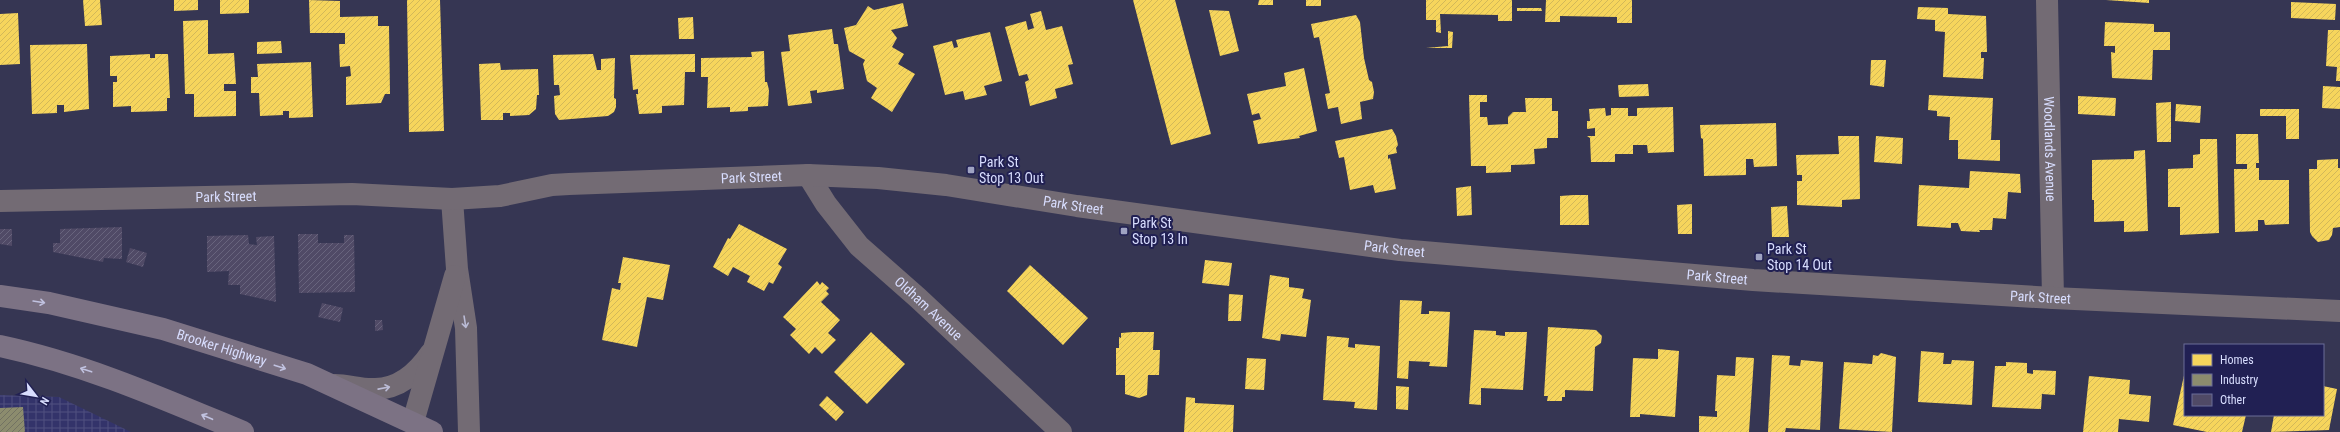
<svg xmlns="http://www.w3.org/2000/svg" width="2340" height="432" font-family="'Roboto Condensed',sans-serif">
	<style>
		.industrial { fill: url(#industrial-grid) }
		.homes { fill: url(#homes-hatch) }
		.industry { fill: url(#industry-hatch) }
		.building { fill: url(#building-hatch) }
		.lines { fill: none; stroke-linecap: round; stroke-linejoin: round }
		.minor { stroke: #736b74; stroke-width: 22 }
		.highway { stroke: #7c7284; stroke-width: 22 }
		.oneway { stroke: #c1c2e0 }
		.oneway2 { stroke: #babbd5 }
		.poi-dot { fill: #9fa3c2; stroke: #212053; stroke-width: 1.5 }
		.labels { text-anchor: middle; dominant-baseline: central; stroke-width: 4; stroke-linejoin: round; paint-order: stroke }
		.street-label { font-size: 14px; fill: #d8ddfe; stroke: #212053 }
		.poi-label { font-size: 14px; fill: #d8ddfe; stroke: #212053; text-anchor: start }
	</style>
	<defs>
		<pattern id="industrial-grid" width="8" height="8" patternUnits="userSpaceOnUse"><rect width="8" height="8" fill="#33336a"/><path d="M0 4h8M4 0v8" fill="none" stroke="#505080"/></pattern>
		<pattern id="homes-hatch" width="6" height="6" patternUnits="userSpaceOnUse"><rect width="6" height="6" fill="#f6d55c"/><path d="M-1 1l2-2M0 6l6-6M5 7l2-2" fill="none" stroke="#d2b859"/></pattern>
		<pattern id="industry-hatch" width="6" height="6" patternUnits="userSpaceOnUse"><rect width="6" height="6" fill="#8c8c6e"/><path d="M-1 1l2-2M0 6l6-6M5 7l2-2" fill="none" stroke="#727262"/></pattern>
		<pattern id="building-hatch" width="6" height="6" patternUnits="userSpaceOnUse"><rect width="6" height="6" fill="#504a66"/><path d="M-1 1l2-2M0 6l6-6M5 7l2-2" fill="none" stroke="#68647d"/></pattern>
	</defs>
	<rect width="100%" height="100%" fill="#363653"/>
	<path class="industrial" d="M0,395L59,397L131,432H0Z"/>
	<path class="homes" d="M83,0H100L102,25L85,26Z
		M174,0H198V10L174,11Z
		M220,0H249V13L220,14Z
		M309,0L340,1V17L378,16V26H389L390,94H385L381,103L346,105V77L351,76L350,66L340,67L339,44H345V33H310Z
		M407,0H440L444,131L409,132Z
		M1133,0H1175L1211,134L1171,145Z
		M1259,0H1273V5H1258Z
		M1306,0H1321V6H1306Z
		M1426,0H1512V21H1498V15L1440,14L1441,33L1436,32V20H1426Z
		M1546,0H1632V23H1617V17L1560,16V22H1545Z
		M2106,0H2149V3Z
		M2291,2L2336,4L2335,20L2291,18Z
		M903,3L908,26L891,30L897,38L892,47L904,54L898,64L915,74L892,112L871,98L877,88L867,81L863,64L865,60L849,51L844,28L856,25L868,6L874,10Z
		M1918,7L1948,8V14L1986,16L1987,52H1981V58H1984L1983,79L1943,77L1945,32L1935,31V20L1917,19Z
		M1517,8H1541L1542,11H1517Z
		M1209,10L1229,11L1239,51L1220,56Z
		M1041,11L1046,30L1062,26L1073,64L1068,65L1073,84L1055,89L1057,98L1030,106L1025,82L1029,80L1027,74L1019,76L1005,27L1026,21L1028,30L1034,28L1030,14Z
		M18,13L20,64L0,65V14Z
		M1356,15L1360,22L1364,58L1369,80L1372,82L1374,92L1373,99L1360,102L1362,119L1341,124L1338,107L1328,109L1325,94L1330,93L1319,37L1314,38L1311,24Z
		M693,17L694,39H679L678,18Z
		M208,20V54L234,53L236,84H224V91H236V116L194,117V94H185L183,21Z
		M2105,22L2154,24V32H2170V50H2153L2152,80L2112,78L2111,52L2115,53V46H2104Z
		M832,29L834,44H838L844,89L817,93V90L810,91L812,103L788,106L781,52L790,51L788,35Z
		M2328,30H2340V81H2336L2337,67L2326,66Z
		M1448,31L1453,32L1452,48H1426L1448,46Z
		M990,32L1002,81L984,86L987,95L965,100L963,91L945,95L933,46L952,41L954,48L958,47L956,40Z
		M281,41L282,53L257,54V42Z
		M87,44L89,109L64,112V105H57V113L32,114L30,45Z
		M764,51L765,82H767L769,90L768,106L748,107V111L730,112V107L707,108L708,77H701V58L752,57L751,52Z
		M150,54V58H155V54H168L170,98H167V111L131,112V106L113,107V82H117V76H110V56Z
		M593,54L597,70H601V59L615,58L614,98L616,99V107L614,112L608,116L559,120L555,114L554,96L560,95L559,85H554L553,55Z
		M695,54V72H685L684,105L662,106V113L639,114L636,94H638V89L633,90L630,55Z
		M1871,60H1886L1884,87L1870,85Z
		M311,62L313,117L289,118V111H283V115L260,116L259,93H251V77H258L257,64Z
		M500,63L501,70L538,69L539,95H537L536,109L529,115L510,116V113H503V120H481L479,64Z
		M1304,68L1317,131L1299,136L1300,138L1258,144L1253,121L1261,119L1259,113L1252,115L1247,94L1286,86L1284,73Z
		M1648,84L1649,96L1619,97L1618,85Z
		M2323,86L2340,87V109L2322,108Z
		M1469,95H1487V102H1480V117H1487L1488,125L1508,124V117L1513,112H1526L1525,98H1552V111H1558V138H1547V148L1534,149L1535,164L1511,165V172L1486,173V166H1471Z
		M1929,95L1993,98L1991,140H2000V161L1958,159V140H1949L1950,117L1937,116V111L1928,110Z
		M2078,96L2116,98L2115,116L2078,114Z
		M2171,102V142H2157L2156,103Z
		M2176,104L2201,106L2200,123L2175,121Z
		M1673,107L1674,152L1648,153L1647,145H1633V154H1615V162H1591L1590,138L1587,136H1595V128L1587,129V121H1590L1589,109L1605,108L1606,116L1611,115V108H1628V116H1637V108Z
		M2260,109H2299V139H2286V116H2260Z
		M1776,123L1777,166L1754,167L1753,159H1746V175L1704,176L1703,139L1701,138L1700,125Z
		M1392,129L1396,136L1398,145L1396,148L1397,153L1388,155V159L1390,158L1396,189L1375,193L1373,185L1350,190L1344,157L1339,158L1335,141Z
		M2236,134H2258L2259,163H2256V168H2259V180H2289V224L2265,225L2264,220H2258V231L2235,232L2234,169H2247V164H2236Z
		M1838,136H1859L1860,199L1842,200V207L1797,205V181H1802V175H1797L1796,155L1839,154Z
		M1876,136L1903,138L1902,164L1874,162Z
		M2200,139H2217L2219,233L2180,235V207H2168V169L2193,168V155L2200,154Z
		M2145,150L2148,231L2124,232V221L2094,222V200H2092V160L2134,159V151Z
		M2338,159V168H2340V227L2333,228L2332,235L2329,240L2318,242L2312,236L2310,232L2309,169H2317V160Z
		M1970,171L2020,174L2021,193L2008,192L2006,219L1993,218L1992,230H1979L1980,232L1961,231L1958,223H1951V228L1917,226L1919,185L1969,188Z
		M1471,186L1472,215L1457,216L1456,188Z
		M1574,195H1588L1589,225H1560V196Z
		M1692,204V234H1678L1677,205Z
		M1787,206L1789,237H1772L1771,207Z
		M739,224L787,249L778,264L782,267L773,284L769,282L764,291L747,282L750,276L733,267L728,276L713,267L728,238L730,239Z
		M623,257L670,265L663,300L647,297L637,347L602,340L612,288L620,290L621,283H618Z
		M1205,260L1232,263L1229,286L1202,283Z
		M1030,265L1088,318L1063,345L1007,291Z
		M1270,275L1289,278V287L1304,289L1302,298L1311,300L1306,337L1281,334L1280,341L1262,338Z
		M817,281L820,285L822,282L829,288L826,291L829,294L821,302L840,320L828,333L836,340L822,354L815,347L809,354L790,335L796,329L783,317Z
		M1229,294L1243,295L1241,321H1228Z
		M1400,300L1422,301L1421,314H1429V311L1450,312L1447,367L1429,366L1430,362L1409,361L1408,379L1397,378Z
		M1548,327L1596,330L1602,336L1601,343L1595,347L1593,391L1565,390V397H1562V401H1547L1548,396H1544Z
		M1474,330L1496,331V335L1505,336V332H1527L1523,390L1481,388V405L1469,404Z
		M871,332L905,364L867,404L834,372Z
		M1133,332H1154L1153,350H1160L1159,375H1148L1147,395L1139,398L1125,394V375H1116V348H1119V337L1121,338V333Z
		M1327,336L1349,338L1348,347L1355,348V344L1380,346L1377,410L1354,408L1355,402L1323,400Z
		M1658,349L1679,351L1675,417L1640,414V417H1630L1633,358L1658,359Z
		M1921,351L1944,353L1943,364H1951L1952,360L1974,361L1972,405L1918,402Z
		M1881,353L1896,357L1892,432L1839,429L1844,362L1872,364L1873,355L1878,356Z
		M1772,355L1790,356L1789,365L1800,366L1801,360L1823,362L1820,430L1786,428L1785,432H1768Z
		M1736,357L1754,358L1749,432H1699V416L1717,417V411H1715L1717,375L1735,376Z
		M1247,358L1266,359L1264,390L1245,389Z
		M2006,362L2027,363V373L2033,374V370L2056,371L2055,395L2042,394L2041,409L1992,407L1995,366H2006Z
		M2185,371V415H2246L2242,432H2207L2173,425Z
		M2089,376L2130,380L2129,394L2151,396L2149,422L2119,419L2118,432H2083Z
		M1396,386L1409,387L1408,410L1396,409Z
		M2323,386L2337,389L2329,430L2271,432L2274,415H2323Z
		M827,396L844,412L836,421L819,405Z
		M1186,397L1195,398V403L1234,405L1233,432H1184Z"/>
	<path class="industry" d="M23,407L25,432H0V408Z"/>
	<path class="building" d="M122,227V259L104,258L103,262L53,252V243H60V229Z
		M0,229H12V246L0,244Z
		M298,234H318V243H344V235H354L355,292L299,293Z
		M248,235L249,244L257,245L256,237L274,236L276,302L240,294V285H228L229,271L207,272V236Z
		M130,248L147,253L143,267L126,262Z
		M322,303L343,308L340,322L318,317Z
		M375,320H382L383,330L375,331Z"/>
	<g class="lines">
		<g class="minor">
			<path id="s1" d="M2047,0L2053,298"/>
			<path id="s2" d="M808,175L826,204L859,246L918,298L1061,432"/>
			<path d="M452,199L457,269L466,328L469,432"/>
			<path id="s3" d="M0,201L352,194L452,199L500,196L552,185L569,184L808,175L878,178L946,185L1077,206L1400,250L1753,280L2053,298L2340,311"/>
			<path d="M335,385C348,385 362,390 375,389C399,389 418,372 431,353"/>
			<path d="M413,422L455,276"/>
		</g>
		<g class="highway">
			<path id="s4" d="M0,296L49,303L163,329L307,374L432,432"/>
			<path d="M0,346C85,364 164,399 243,432"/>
		</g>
	</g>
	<defs><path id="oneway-shaft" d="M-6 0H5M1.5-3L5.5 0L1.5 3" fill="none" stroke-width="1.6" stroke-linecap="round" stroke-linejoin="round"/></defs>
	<g class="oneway">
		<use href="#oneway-shaft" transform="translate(39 302) rotate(9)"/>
		<use href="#oneway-shaft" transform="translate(280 367) rotate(18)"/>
		<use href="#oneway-shaft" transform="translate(86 370) rotate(-162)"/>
		<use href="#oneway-shaft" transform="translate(207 417) rotate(-157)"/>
	</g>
	<g class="oneway2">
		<use href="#oneway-shaft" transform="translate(465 322) rotate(81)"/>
		<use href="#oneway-shaft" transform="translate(384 388) rotate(-11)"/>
	</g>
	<g class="poi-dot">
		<rect x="967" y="166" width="8" height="8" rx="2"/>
		<rect x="1120" y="227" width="8" height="8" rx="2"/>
		<rect x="1755" y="253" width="8" height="8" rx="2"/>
	</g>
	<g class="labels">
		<g class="street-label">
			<text stroke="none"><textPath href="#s1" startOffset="149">Woodlands Avenue</textPath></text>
			<text stroke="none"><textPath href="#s3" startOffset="753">Park Street</textPath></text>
			<text stroke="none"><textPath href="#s3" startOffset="226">Park Street</textPath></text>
			<text stroke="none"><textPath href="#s3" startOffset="1077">Park Street</textPath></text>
			<text stroke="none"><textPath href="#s3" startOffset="1401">Park Street</textPath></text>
			<text stroke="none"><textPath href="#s3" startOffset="1725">Park Street</textPath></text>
			<text stroke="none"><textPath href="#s3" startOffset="2049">Park Street</textPath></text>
			<text stroke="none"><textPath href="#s2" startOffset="181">Oldham Avenue</textPath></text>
			<text stroke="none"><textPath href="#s4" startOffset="228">Brooker Highway</textPath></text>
		</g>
		<g class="poi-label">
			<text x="979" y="162">Park St<tspan x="979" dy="16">Stop 13 Out</tspan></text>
			<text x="1132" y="223">Park St<tspan x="1132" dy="16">Stop 13 In</tspan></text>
			<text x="1767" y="249">Park St<tspan x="1767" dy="16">Stop 14 Out</tspan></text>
		</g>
	</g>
	<rect x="2184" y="344" width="140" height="72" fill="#212053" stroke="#6a6c97"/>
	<rect x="2192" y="354" width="20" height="12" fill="#f6d55c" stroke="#6a6c97"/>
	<text x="2220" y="364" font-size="12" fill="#d8ddfe">Homes</text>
	<rect x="2192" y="374" width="20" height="12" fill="#8c8c6e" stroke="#6a6c97"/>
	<text x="2220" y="384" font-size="12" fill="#d8ddfe">Industry</text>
	<rect x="2192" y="394" width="20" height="12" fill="#504a66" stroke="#6a6c97"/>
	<text x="2220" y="404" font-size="12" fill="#d8ddfe">Other</text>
	<g transform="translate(36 396) rotate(121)" stroke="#212053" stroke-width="3" paint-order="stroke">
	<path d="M0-3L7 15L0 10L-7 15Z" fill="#d8ddfe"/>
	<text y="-6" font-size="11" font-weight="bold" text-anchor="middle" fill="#d8ddfe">N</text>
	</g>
</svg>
